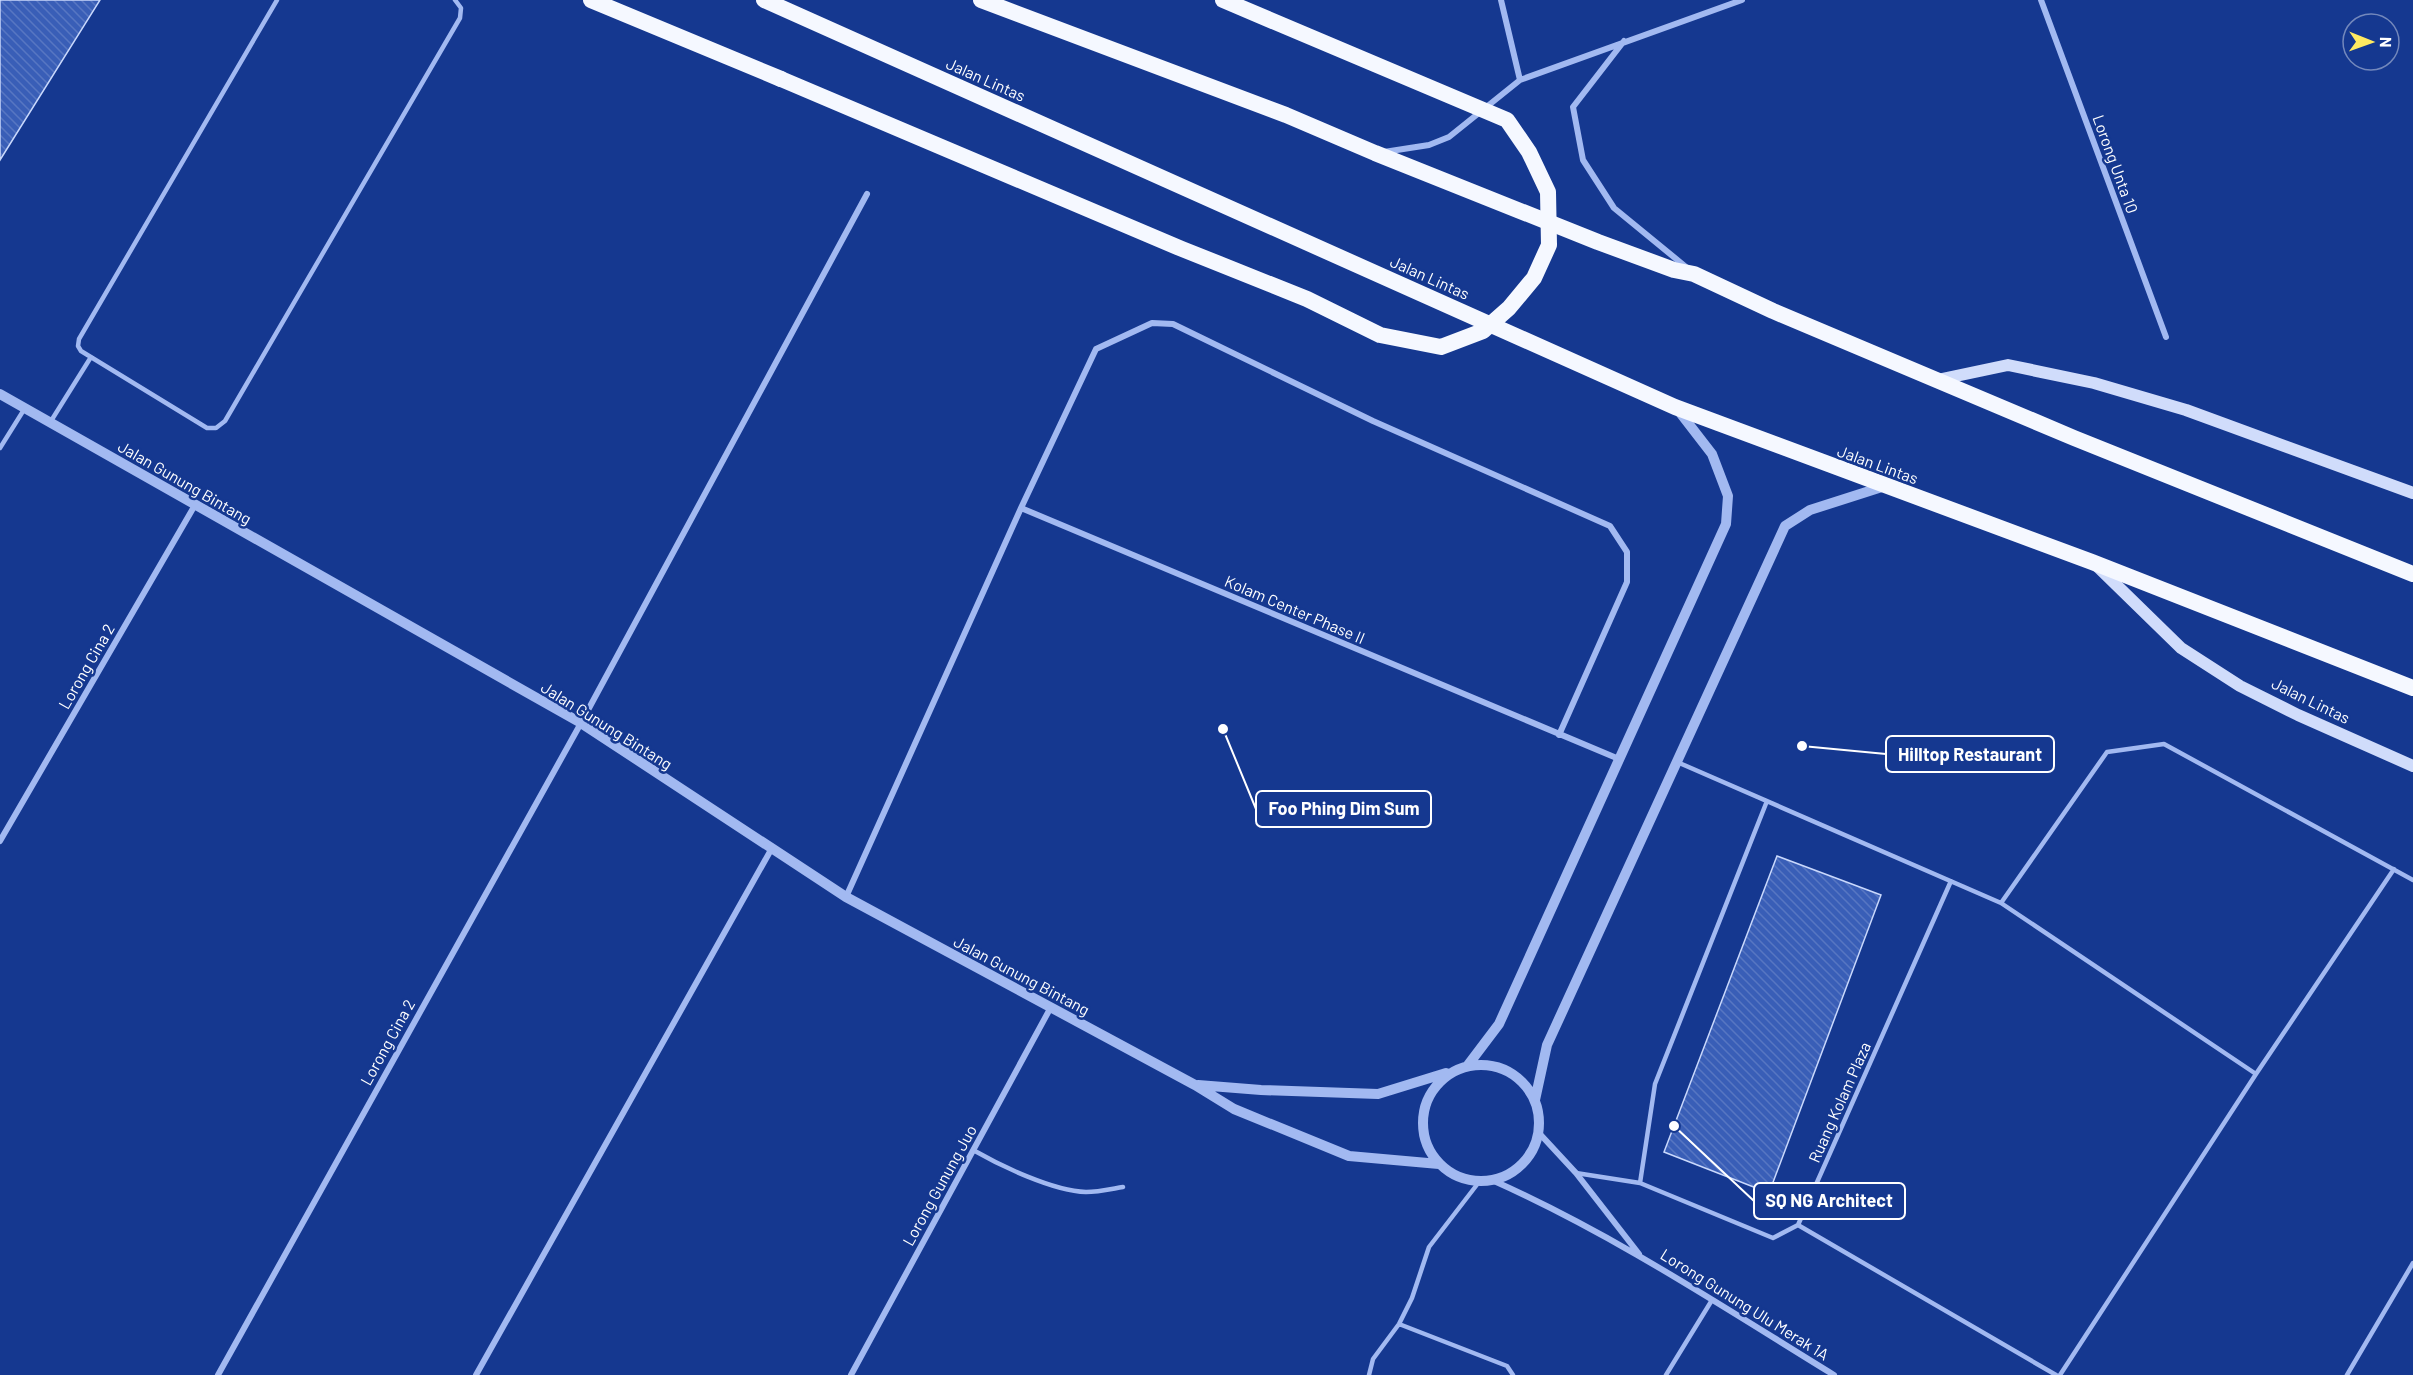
<svg xmlns="http://www.w3.org/2000/svg" width="2413" height="1375" font-family="Barlow,sans-serif">
	<style>
		.building { fill: url(#building-back-hatch); stroke: #c9d8fc; stroke-width: 1.5 }
		.lines { fill: none; stroke-linecap: round; stroke-linejoin: round }
		.service { stroke: #a2b9f1; stroke-width: 4.5 }
		.minor { stroke: #a2b9f1; stroke-width: 6 }
		.tertiary { stroke: #a2b9f1; stroke-width: 10 }
		.secondary { stroke: #d0dcfb; stroke-width: 12 }
		.trunk { stroke: #f5f8ff; stroke-width: 16 }
		.trunk-bridge { stroke: #f5f8ff; stroke-width: 16 }
		.labels { text-anchor: middle; dominant-baseline: central; stroke-width: 5; stroke-linejoin: round; paint-order: stroke }
		.street-label { font-size: 16px; fill: #fff; stroke: #153890 }
		.leader { fill: none; stroke: #fff; stroke-width: 2 }
		.callout-dot { fill: #fff; stroke: #153890; stroke-width: 2 }
		.callout { fill: #153890; stroke: #fff; stroke-width: 2 }
		.callout-label { font-size: 18px; text-anchor: middle; font-weight: bold; fill: #fff }
	</style>
	<defs>
		<pattern id="building-back-hatch" width="6" height="6" patternUnits="userSpaceOnUse" patternTransform="scale(1.5)"><rect width="6" height="6" fill="#395eb7"/><path d="M-1 5l2 2M0 0l6 6M5-1l2 2" fill="none" stroke="#5776c2"/></pattern>
	</defs>
	<rect width="100%" height="100%" fill="#153890"/>
	<path class="building" d="M0,0H100L0,160Z
		M1777,856L1881,895L1769,1193L1664,1152Z"/>
	<g class="lines">
		<path class="service" d="M277,0L79,339L78,346L81,351L207,428H216L225,421L460,18L461,8L455,0
			M51,421L91,357
			M0,448L25,408
			M1677,762L2001,903L2256,1074
			M2001,903L2107,752L2164,744L2413,880
			M973,1150C1001,1166 1053,1191 1086,1192C1098,1192 1111,1189 1123,1187
			M1576,1173L1640,1183L1773,1238L1798,1225
			M1640,1183L1655,1084L1767,801
			M1798,1225L1951,881
			M1798,1225L2056,1375
			M1399,1324L1507,1366L1513,1375
			M1369,1375L1373,1359L1399,1324L1412,1298L1429,1247L1479,1182
			M1666,1375L1712,1300
			M2060,1375L2256,1074L2394,869
			M2347,1375L2413,1263"/>
		<path class="minor" d="M1501,0L1520,80L1742,0
			M2041,0L2166,337
			M1624,41L1573,107L1583,160L1614,208L1686,267
			M1384,152L1429,145L1449,137L1520,80
			M1021,508L1619,759
			M0,841L195,505
			M846,897L1021,508L1096,349L1152,323L1173,324L1373,421L1610,526L1627,552V582L1559,735
			M1539,1133L1576,1173L1639,1254
			M1494,1181C1613,1234 1723,1307 1834,1375
			M218,1375L581,723L867,194
			M476,1375L772,848
			M851,1375L1051,1007"/>
		<path class="tertiary" d="M0,394L581,723L846,897L1195,1085L1234,1109L1349,1156L1439,1164
			M1423 1123a58 58 0 1 1 116 0a58 58 0 1 1-116 0Z
			M1468,1065L1499,1024L1726,524L1728,496L1712,454L1678,410
			M1198,1085L1261,1090L1378,1094L1446,1073
			M1535,1100L1547,1045L1785,526L1810,510L1885,486"/>
		<path class="secondary" d="M1937,380L2008,365L2094,383L2186,410L2413,493
			M2098,567L2181,648L2240,686L2298,715L2413,766"/>
		<path class="trunk" d="M591,0L781,79
			M764,0L1675,407L2092,562L2413,688
			M981,0L1286,115L1375,153L1598,242L1674,270L1694,274L1773,311L2074,438L2413,574"/>
		<path class="trunk-bridge" d="M781,79L1182,249L1307,299L1380,335L1441,347L1483,331L1509,308L1534,278L1549,245L1548,192L1529,152L1507,120L1223,0"/>
	</g>
	<g class="labels">
		<g class="street-label">
			<text transform="translate(986 79) rotate(24)">Jalan Lintas</text>
			<text transform="translate(2116 164) rotate(70)">Lorong Unta 10</text>
			<text transform="translate(1430 277) rotate(24)">Jalan Lintas</text>
			<text transform="translate(1878 464) rotate(20)">Jalan Lintas</text>
			<text transform="translate(185 482) rotate(30)">Jalan Gunung Bintang</text>
			<text transform="translate(1295 609) rotate(23)">Kolam Center Phase II</text>
			<text transform="translate(86 666) rotate(-60)">Lorong Cina 2</text>
			<text transform="translate(2311 700) rotate(26)">Jalan Lintas</text>
			<text transform="translate(607 725) rotate(32)">Jalan Gunung Bintang</text>
			<text transform="translate(1022 975) rotate(28)">Jalan Gunung Bintang</text>
			<text transform="translate(387 1042) rotate(-61)">Lorong Cina 2</text>
			<text transform="translate(1839 1102) rotate(-66)">Ruang Kolam Plaza</text>
			<text transform="translate(939 1185) rotate(-61)">Lorong Gunung Juo</text>
			<text transform="translate(1745 1304) rotate(32)">Lorong Gunung Ulu Merak 1A</text>
		</g>
	</g>
	<path class="leader" d="M1802 746L1886 754M1223 729L1256 809M1674 1126L1754 1201"/>
	<g class="callout-dot">
		<circle cx="1802" cy="746" r="6"/>
		<circle cx="1223" cy="729" r="6"/>
		<circle cx="1674" cy="1126" r="6"/>
	</g>
	<g class="callout">
		<rect x="1886" y="736" width="168" height="36" rx="6"/>
		<rect x="1256" y="791" width="175" height="36" rx="6"/>
		<rect x="1754" y="1183" width="151" height="36" rx="6"/>
	</g>
	<g class="callout-label">
		<text x="1970" y="761">Hilltop Restaurant</text>
		<text x="1344" y="815">Foo Phing Dim Sum</text>
		<text x="1829" y="1207">SQ NG Architect</text>
	</g>
	<g transform="translate(2371 42) rotate(91)"><circle r="28" fill="#153890" stroke="#7388bc" stroke-width="1.5"/>
	<path d="M0-4.5L10 22L0 15L-10 22Z" fill="#ffea61"/>
	<text y="-9" font-size="16" font-weight="bold" text-anchor="middle" fill="#ffffff">N</text>
	</g>
</svg>
